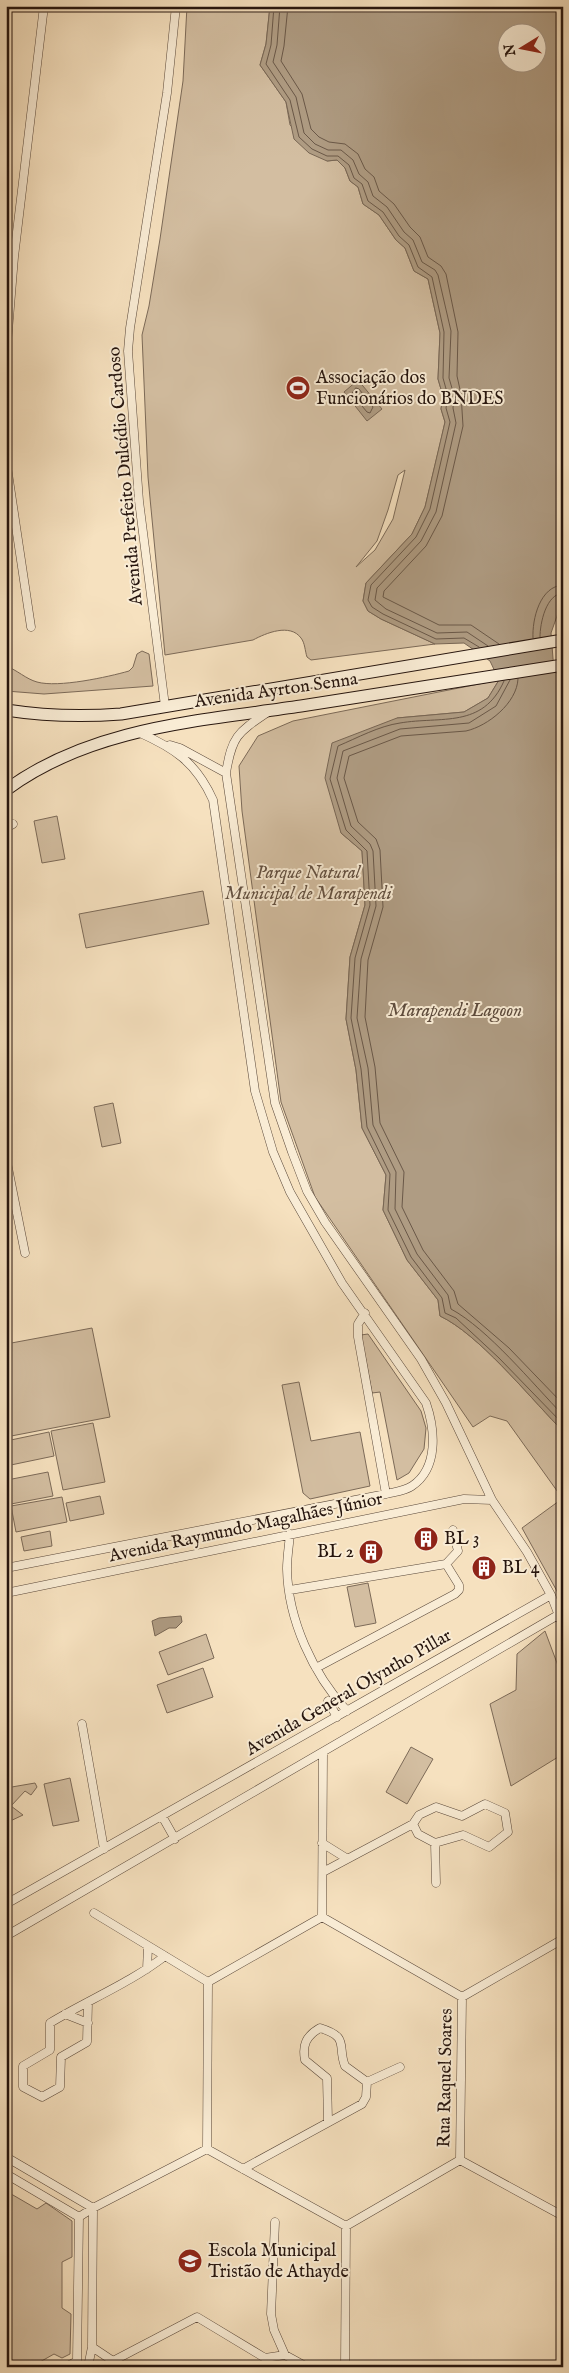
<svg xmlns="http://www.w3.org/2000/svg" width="569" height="2373" font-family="'IM FELL English',serif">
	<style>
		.green { fill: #d3bea1; stroke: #7c6a58; fill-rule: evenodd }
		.water { fill: #af9c83; stroke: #786654; fill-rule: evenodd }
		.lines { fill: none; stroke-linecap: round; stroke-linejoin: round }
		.shore { stroke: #6a5848; stroke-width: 1 }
		.street-casing { stroke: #5a483a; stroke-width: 9 }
		.secondary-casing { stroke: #26150e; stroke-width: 13 }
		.street { stroke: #f9ecd5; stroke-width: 8 }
		.secondary { stroke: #f9ecd5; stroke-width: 11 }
		.labels { text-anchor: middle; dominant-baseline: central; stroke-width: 4; stroke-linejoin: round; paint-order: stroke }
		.poi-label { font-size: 18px; fill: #26150e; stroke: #f9ecd5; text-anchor: start }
		.street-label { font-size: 18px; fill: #26150e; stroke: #f9ecd5 }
		.park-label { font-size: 18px; font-style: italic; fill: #635041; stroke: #f9ecd5 }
		.water-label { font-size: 19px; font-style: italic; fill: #5d4b3d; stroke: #f9ecd5 }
	</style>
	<rect width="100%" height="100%" fill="#f6e1bf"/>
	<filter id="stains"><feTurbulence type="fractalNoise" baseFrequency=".004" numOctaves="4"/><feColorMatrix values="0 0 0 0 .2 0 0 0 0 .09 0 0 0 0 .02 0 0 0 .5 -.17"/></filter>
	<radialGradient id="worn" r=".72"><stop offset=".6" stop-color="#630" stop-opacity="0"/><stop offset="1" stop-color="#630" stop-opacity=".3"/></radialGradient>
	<path class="green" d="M187,6H270L266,44L260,65L286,102L290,125L327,161L337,160L345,168L350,181L358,187L363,204L379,215L396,240L405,248L414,271L428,279L440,333L438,379L443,396L441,409L445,422L440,444L425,507L412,534L366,583L363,601L368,611L381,619L435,644L311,660L307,657C305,651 305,643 301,638C290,623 266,633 253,640L165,655L148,477L142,335L149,306L160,239L183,81ZM405,470L393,519L375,550L356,567L377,541L388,510L398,475Z
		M142,651L149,654L153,686L44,694L6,691V666C17,670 26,679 37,682C58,688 108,677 129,671L133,667L137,654Z
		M499,680L488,698L464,712L397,718L341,833L362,851L365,905L350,957L346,1019L356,1070L362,1128L386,1175L383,1210L407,1260L438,1300L440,1316C478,1334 527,1394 558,1426L563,1434V1602L522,1528L559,1501L560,1495L507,1421L490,1416L473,1427L315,1197L281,1102L242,811L239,766L258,736L293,721Z
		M57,816L65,859L42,863L34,821Z
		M203,891L209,924L86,948L79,914Z
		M113,1103L121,1143L102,1147L94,1107Z
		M92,1328L110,1417L6,1437V1344Z
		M368,1334L421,1411L426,1428L424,1449L409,1473L397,1480L380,1392L372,1393L361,1335Z
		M299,1382L311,1441L360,1432L370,1486L310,1499L303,1493L282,1385Z
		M93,1423L105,1482L63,1490L51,1431Z
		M49,1432L54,1456L6,1466V1441Z
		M48,1472L53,1496L11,1504L7,1480Z
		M100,1496L104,1514L70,1521L66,1503Z
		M62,1497L67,1522L16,1532L11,1506Z
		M50,1531L52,1546L24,1551L21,1537Z
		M368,1583L376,1623L355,1627L347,1587Z
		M545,1631L563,1679V1754L511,1786L490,1704L516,1690L517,1654Z
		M206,1634L214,1658L168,1675L159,1652Z
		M203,1668L213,1697L167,1713L157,1685Z
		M411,1747L433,1759L407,1804L386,1792Z
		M70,1778L79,1821L53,1826L44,1784Z
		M35,1783L37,1787L31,1795L25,1791L11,1806L23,1815L6,1823V1788Z
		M6,2191L37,2209L46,2203L72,2221V2257L62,2262V2308L71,2314L70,2354L62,2358L54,2354L31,2367H6Z"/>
	<path class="water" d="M270,6H563V599L551,633L554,671L563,679V1434L558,1426C527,1394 478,1334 440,1316L438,1300L407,1260L383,1210L386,1175L362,1128L356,1070L346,1019L350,957L365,905L362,851L341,833L325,778L332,743L397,718L464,712L488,698L499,680L490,661L464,643L435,644L381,619L368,611L363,601L366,583L412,534L425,507L445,422L441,409L443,396L438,379L440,333L428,279L414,271L405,248L396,240L379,215L363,204L358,187L350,181L345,168L337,160L327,161L309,153L294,139L286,102L260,65L266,44ZM506,32H536V62H506Z
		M358,380L382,409L367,421L344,392Z
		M181,1616L182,1622L176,1628H169L155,1636L152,1621L159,1618Z"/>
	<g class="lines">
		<path class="shore" d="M274,6L271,45L266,64L290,100L299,137L312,149L327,156H338L349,165L354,178L362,184L368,201L383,212L399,236L409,245L418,267L432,277L444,332L443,378L448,396L446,408L450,422L430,509L416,537L371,585L368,600L372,607L383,614L436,639L464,638L479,647
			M280,6L277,45L273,62L296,97L304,133L315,144L328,150H341L353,160L359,174L368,182L373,196L387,207L404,232L413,240L422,262L435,270L438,275L451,331L449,378L454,395L453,408L456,423L436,512L421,541L377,588L375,600L386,609L437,633L467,632L488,646
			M288,6L284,46L281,61L302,94L311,129L319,137L329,142L345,144L358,154L365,169L374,177L379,191L394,204L410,227L420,237L428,257L441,266L446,274L458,332L457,376L461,394L463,426L442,516L426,546L384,591L383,597L439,625H471L499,644
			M356,388L359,389L373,407L370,413L367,412L352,394Z
			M540,637C540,623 546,594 563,593
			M533,638C532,619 540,586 563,585
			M518,679C517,703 488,726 466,731L401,736L349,756L344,778L358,822L376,839L380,850L383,907L368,960L365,1017L375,1067L380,1123L404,1172L402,1207L423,1250L454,1291L458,1304L509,1348L563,1404
			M510,680L496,706L469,723L400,729L343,751L337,778L351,826L370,844L373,851L376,906L361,959L357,1018L368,1068L373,1125L396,1172L395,1209L417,1254L448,1295L451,1309C488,1329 532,1383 563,1415
			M504,681C483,729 441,716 400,723C379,726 357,738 338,746L330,779L346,830L367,851L370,905L355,958L351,1018L361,1069L367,1127L390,1174L388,1210L411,1257L442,1298L445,1313L456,1318L499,1358L563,1424"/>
		<defs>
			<path id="street" d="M6,356L14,257L44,6
				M6,460L31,627
				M165,706L139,501L128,351L130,328L167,93L176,6
				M268,712C237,733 232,736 226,773L275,1103L292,1152L307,1191L325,1222L421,1359L446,1403L492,1500L527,1552L551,1595L563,1626
				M170,745L180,748L226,773
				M6,828L13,824
				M6,1158L25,1253
				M365,1313L358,1324V1337L386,1494
				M290,1534C289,1546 287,1557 287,1569C288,1620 313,1674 347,1711
				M6,1568L386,1494C394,1492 405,1491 412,1486C439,1468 435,1429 426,1403L342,1283L290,1192L273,1152L255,1091L213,800C196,762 174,748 138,732
				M290,1590L446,1564L458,1551L453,1530
				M6,1593L464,1499L492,1500
				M316,1668L455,1594L459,1590V1585L446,1564
				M328,1701L337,1717
				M82,1724L104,1849
				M162,1816L175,1839
				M322,1843L346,1858
				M435,1843L436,1883
				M323,1872L413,1824L418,1834L435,1843L463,1835L489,1847L508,1832L505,1813L485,1804L462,1816L436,1807L419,1815L413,1824
				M6,1904L551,1595
				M94,1913L208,1982
				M322,1917L323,1753
				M6,1936L558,1615
				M147,1969L148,1947
				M88,2002L87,2042L61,2057L60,2087L42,2097L23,2087V2066L50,2050V2023C88,2000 130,1983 165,1956
				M65,2014L88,2023
				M367,2082L400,2067
				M328,2121L327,2078L305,2060C302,2045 306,2036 320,2028C350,2037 337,2046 345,2066L367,2082
				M207,2149L208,1982L322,1917L462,1997L563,1939
				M6,2157L93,2208L92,2347L88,2367
				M460,2160L462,1997
				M243,2169L362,2104L366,2097L367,2082
				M6,2174L79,2217
				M79,2217L93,2208L207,2149L346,2226L460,2160L563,2216
				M275,2222L271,2314L274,2330L285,2355
				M92,2347L113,2361L197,2317L265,2358L285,2355L307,2367
				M77,2361L79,2217
				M66,2367L77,2361
				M345,2367L346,2226"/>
			<path id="secondary" d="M6,710C45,716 82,717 121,714L563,640
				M6,790C91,727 200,721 301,706C388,692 476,679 563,665"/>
		</defs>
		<use href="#street" class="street-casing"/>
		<use href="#secondary" class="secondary-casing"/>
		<use href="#street" class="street"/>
		<use href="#secondary" class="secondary"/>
	</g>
	<defs>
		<symbol id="stadium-disc" viewBox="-11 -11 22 22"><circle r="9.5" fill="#8f2418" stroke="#f9ecd5"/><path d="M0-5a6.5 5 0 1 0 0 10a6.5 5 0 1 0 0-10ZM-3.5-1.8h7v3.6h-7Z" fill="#fff"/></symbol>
		<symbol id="building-disc" viewBox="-11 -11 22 22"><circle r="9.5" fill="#8f2418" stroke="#f9ecd5"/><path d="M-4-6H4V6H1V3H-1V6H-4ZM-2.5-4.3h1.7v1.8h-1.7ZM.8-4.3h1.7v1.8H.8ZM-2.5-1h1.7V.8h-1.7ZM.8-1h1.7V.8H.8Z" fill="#fff"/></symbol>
		<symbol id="school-disc" viewBox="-11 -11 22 22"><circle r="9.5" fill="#8f2418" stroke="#f9ecd5"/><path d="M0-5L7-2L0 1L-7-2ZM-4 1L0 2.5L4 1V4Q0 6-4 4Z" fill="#fff"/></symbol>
	</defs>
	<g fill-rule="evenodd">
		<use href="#stadium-disc" x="284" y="374" width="28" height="28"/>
		<use href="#building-disc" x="412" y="1525" width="28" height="28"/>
		<use href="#building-disc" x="357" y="1538" width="28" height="28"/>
		<use href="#building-disc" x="470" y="1554" width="28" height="28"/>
		<use href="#school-disc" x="176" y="2247" width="28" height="28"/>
	</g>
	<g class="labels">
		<g class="poi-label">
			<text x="316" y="378">Associação dos<tspan x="316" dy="21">Funcionários do BNDES</tspan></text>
			<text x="444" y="1539">BL 3</text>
			<text x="354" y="1552" text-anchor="end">BL 2</text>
			<text x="502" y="1568">BL 4</text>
			<text x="208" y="2251">Escola Municipal<tspan x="208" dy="21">Tristão de Athayde</tspan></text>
		</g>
		<g class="street-label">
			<text transform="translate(126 476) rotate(-95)">Avenida Prefeito Dulcídio Cardoso</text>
			<text transform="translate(276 691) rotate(-8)">Avenida Ayrton Senna</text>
			<text transform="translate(246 1528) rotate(-12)">Avenida Raymundo Magalhães Júnior</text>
			<text transform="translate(349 1693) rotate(-30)">Avenida General Olyntho Pillar</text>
			<text transform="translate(446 2078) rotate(-89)">Rua Raquel Soares</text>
		</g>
		<g class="park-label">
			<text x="308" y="873">Parque Natural<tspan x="308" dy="21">Municipal de Marapendi</tspan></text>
		</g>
		<g class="water-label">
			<text x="455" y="1011">Marapendi Lagoon</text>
		</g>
	</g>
	<rect width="569" height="2373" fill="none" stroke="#f6e1bf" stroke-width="25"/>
	<rect x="8" y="8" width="554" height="2358" fill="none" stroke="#26150e" stroke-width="2.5"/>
	<rect x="12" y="12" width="544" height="2348" fill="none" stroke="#26150e"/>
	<g transform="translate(522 48) rotate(260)"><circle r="24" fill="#f9ecd5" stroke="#a59685"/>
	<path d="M0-4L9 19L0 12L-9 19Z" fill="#8f2418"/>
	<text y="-8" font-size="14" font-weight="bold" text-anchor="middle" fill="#26150e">N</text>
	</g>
	<rect width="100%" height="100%" filter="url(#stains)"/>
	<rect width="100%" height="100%" fill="url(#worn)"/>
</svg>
